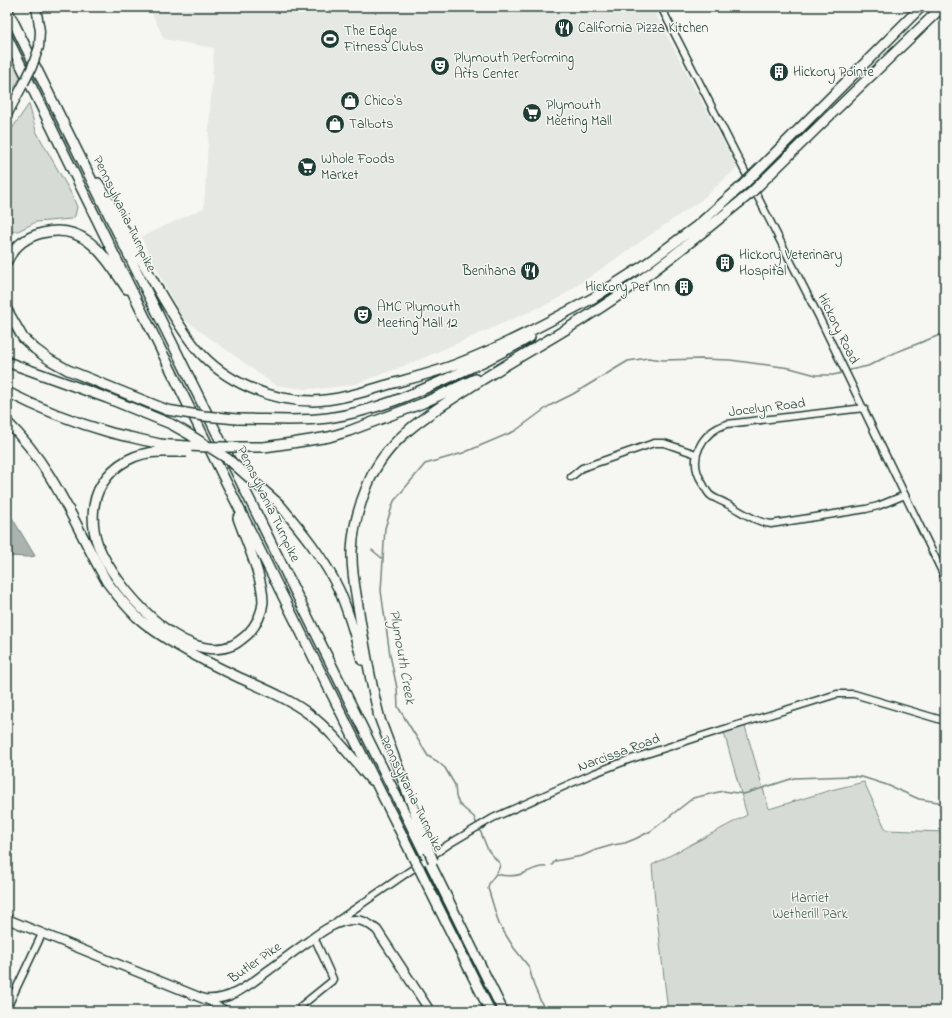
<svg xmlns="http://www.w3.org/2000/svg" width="952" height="1018" font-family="'Indie Flower',sans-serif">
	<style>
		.built { fill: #e6e8e4 }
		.green { fill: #d6dbd6; stroke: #7a8c85 }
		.water { fill: #aab3ae; stroke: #72847d }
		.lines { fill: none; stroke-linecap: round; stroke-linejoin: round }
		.stream { stroke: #72847d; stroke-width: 1.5 }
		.minor-casing { stroke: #1f3d34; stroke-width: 9 }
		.major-casing { stroke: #1f3d34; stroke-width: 11 }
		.highway-casing { stroke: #1f3d34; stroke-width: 12 }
		.minor { stroke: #f6f6f2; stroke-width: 6 }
		.major { stroke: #f6f6f2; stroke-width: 8 }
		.highway { stroke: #f6f6f2; stroke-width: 9 }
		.major-bridge-casing { stroke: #1f3d34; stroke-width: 11; stroke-linecap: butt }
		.highway-bridge-casing { stroke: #1f3d34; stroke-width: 12; stroke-linecap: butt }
		.major-bridge { stroke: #f6f6f2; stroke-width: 8 }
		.highway-bridge { stroke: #f6f6f2; stroke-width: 9 }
		.labels { text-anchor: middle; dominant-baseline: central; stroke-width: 3; stroke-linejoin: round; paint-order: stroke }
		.poi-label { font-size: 14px; fill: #1f3d34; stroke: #f6f6f2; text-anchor: start }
		.street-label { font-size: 14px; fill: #1f3d34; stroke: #f6f6f2 }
		.park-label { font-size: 14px; fill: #445d54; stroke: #f6f6f2 }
		.water-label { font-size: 15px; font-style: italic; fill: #425a52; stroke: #f6f6f2 }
	</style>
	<rect width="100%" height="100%" fill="#f6f6f2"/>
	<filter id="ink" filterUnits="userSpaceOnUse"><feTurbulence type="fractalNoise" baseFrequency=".025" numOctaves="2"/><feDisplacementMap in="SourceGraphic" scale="8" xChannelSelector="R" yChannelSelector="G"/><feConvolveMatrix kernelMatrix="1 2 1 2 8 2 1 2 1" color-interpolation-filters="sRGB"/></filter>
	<g filter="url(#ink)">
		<path class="built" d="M149,7H652L737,168L701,200L556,300L435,353L391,371L354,384L328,388L305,389L275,385L181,317L141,237L204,208L214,48L164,39Z"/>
		<path class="green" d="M7,47L21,76L7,102Z
			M29,104L36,131L72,195L77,207L75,216L71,219L36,222L18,231L7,232V136Z
			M744,723L769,809L831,790L864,782L886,830L945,832V1011H668L655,901L652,865L747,815L723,729Z"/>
		<path class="water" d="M7,516H11L35,556L29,557L7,556Z"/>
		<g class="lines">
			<path class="stream" d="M850,370L868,366L894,353L945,333
				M372,550L383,559
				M477,825L474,817L460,805L456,797L455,785L445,768L438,762L428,756L398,707L397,688L390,655L381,591L385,528L394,501L425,464L463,453L515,431L549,406L573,394L628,361L648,358L663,360L701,359L730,360L790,368L816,375H833L842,373
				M479,828L488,850L500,864C499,875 489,878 488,888L499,924L514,948L529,967L534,986L545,1011
				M552,865L555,861L582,856L596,850L613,845L625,843L635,839L651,831L693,798L723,791L744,794L794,778L852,776L862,777L887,785L919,799L938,802L940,804V811L945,813
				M497,874C507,877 518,876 527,872C534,869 539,866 546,867"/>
			<defs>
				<path id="minor" d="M661,7L819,317L945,578
					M864,408L727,424C702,432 687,458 702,482C704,486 707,492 710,495C715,499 722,501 727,504C741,511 755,522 771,524L866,509L878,506L905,495
					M571,477L582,468L654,443H664L696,454
					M337,921L449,844L493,818L592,774L628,760L702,736L837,694H854L945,721
					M206,1000L228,1011
					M301,1006L332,981L333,979L314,937
					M7,1008L42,934"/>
				<path id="major" d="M36,7L40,31L39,47
					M7,115L24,83
					M7,919L204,999C230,1002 250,984 269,970C283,960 296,950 309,941C322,931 339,919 356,920C364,920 371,925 377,930L430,1011"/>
				<path id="highway" d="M7,9L425,854
					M7,37L226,482L415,861
					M755,173L921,7
					M98,183C106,195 112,207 118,219C129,239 141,259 152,279C166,303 179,327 196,348C224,382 270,401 313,401C338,400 363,392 387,385C412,378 438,372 462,362C508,344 552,320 595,297
					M760,184L818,127L942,7
					M7,261C14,247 26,237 42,233C86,222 105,257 127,289
					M590,300L643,266L698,225L745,183
					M7,310L23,338L35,349L50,360L68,370L167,410
					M7,362L107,398L171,424
					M7,392C40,409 77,423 112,433C128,437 144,440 160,444
					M237,419C267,419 298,422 328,418C375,411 414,394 457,374C482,363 506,351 530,337
					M7,422C53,466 76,528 107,582C116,594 126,606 137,617C164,641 206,662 238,677C262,688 288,698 309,714C333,732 351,757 371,780
					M264,447L292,443L329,437L349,431L423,403L475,379
					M160,452C137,452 115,463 102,484C91,501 91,526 98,545C114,586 183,667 233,645C239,642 243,638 248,634C256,625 262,614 263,602C263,578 246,541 238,518
					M279,504C301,530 324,558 339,590C349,612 355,636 362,660
					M378,714L429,850
					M380,719C371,687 366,653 360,619C357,597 351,574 352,551C353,528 359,505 368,484C387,437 432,412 472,386C517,357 565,332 609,302C659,269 704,231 751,193
					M430,863L503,1011
					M419,868L490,1011"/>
			</defs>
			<use href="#minor" class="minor-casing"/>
			<use href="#major" class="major-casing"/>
			<use href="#highway" class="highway-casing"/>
			<use href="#minor" class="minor"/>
			<use href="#major" class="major"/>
			<use href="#highway" class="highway"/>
			<defs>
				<path id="major-bridge" d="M24,83L32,67L39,47"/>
				<path id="highway-bridge" d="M745,183L755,173
					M751,193L760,184
					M167,410L204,416L237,419
					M171,424L187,433L228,459L279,504
					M160,444C195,448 229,447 264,447
					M160,452H187
					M429,851L433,861
					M415,861L419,868"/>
			</defs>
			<use href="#major-bridge" class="major-bridge-casing"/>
			<use href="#highway-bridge" class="highway-bridge-casing"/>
			<use href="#major-bridge" class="major-bridge"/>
			<use href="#highway-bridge" class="highway-bridge"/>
		</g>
	</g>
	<defs>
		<symbol id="restaurant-disc" viewBox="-11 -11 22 22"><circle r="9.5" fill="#1f3d34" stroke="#f6f6f2"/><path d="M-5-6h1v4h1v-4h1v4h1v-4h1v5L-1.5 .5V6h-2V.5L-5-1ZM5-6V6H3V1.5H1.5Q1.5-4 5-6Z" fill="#fff"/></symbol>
		<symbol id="stadium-disc" viewBox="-11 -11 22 22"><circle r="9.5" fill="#1f3d34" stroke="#f6f6f2"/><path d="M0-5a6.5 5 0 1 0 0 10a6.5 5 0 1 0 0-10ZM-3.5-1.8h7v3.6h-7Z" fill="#fff"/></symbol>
		<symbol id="theatre-disc" viewBox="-11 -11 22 22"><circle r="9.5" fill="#1f3d34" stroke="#f6f6f2"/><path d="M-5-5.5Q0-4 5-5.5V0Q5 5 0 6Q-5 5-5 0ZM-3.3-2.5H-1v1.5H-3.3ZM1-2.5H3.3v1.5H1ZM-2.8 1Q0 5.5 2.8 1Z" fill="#fff"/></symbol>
		<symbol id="building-disc" viewBox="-11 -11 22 22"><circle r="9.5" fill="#1f3d34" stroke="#f6f6f2"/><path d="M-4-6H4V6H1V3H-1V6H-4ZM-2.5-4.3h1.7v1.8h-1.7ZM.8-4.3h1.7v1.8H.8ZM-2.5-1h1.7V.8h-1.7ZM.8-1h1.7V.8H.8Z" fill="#fff"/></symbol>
		<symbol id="shop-disc" viewBox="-11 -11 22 22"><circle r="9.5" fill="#1f3d34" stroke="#f6f6f2"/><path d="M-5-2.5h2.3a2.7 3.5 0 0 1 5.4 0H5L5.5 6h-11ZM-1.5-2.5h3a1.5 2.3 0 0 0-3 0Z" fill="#fff"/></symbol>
		<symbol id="supermarket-disc" viewBox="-11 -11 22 22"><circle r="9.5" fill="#1f3d34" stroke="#f6f6f2"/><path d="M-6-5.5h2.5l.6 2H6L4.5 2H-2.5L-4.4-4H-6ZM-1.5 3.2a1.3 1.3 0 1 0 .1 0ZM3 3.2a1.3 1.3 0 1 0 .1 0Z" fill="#fff"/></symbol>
	</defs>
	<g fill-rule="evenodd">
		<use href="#restaurant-disc" x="553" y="17" width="22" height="22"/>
		<use href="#stadium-disc" x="319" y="28" width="22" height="22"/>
		<use href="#theatre-disc" x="429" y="55" width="22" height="22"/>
		<use href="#building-disc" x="768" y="61" width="22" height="22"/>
		<use href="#shop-disc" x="339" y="90" width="22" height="22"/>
		<use href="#supermarket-disc" x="521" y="102" width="22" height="22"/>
		<use href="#shop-disc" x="324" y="113" width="22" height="22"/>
		<use href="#supermarket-disc" x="296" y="156" width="22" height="22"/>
		<use href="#building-disc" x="714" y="252" width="22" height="22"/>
		<use href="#restaurant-disc" x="519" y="260" width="22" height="22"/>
		<use href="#building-disc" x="673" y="276" width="22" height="22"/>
		<use href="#theatre-disc" x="352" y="304" width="22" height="22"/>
	</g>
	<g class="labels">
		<g class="poi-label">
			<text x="578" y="28">California Pizza Kitchen</text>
			<text x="344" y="31">The Edge<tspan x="344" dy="16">Fitness Clubs</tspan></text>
			<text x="454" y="58">Plymouth Performing<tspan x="454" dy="16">Arts Center</tspan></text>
			<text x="793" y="72">Hickory Pointe</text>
			<text x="364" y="101">Chico's</text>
			<text x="546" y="105">Plymouth<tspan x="546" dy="16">Meeting Mall</tspan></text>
			<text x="349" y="124">Talbots</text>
			<text x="321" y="159">Whole Foods<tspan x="321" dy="16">Market</tspan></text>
			<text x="739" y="255">Hickory Veterinary<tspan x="739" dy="16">Hospital</tspan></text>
			<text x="516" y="271" text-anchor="end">Benihana</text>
			<text x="670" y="287" text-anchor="end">Hickory Pet Inn</text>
			<text x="377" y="307">AMC Plymouth<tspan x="377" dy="16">Meeting Mall 12</tspan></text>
		</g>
		<g class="street-label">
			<text transform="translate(124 214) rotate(64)">Pennsylvania Turnpike</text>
			<text transform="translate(838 329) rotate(64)">Hickory Road</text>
			<text transform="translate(767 408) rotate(-7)">Jocelyn Road</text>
			<text transform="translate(268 504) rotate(64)">Pennsylvania Turnpike</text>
			<text transform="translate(619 753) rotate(-20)">Narcissa Road</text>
			<text transform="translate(411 794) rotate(64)">Pennsylvania Turnpike</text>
			<text transform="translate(255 963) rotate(-35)">Butler Pike</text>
		</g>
		<g class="park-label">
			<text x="810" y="898">Harriet<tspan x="810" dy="16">Wetherill Park</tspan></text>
		</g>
		<g class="water-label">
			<text transform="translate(402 657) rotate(80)">Plymouth Creek</text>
		</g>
	</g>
	<rect width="952" height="1018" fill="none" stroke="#f6f6f2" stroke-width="24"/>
	<rect x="12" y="12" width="928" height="994" fill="none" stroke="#1f3d34" stroke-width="1.5" filter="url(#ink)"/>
</svg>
